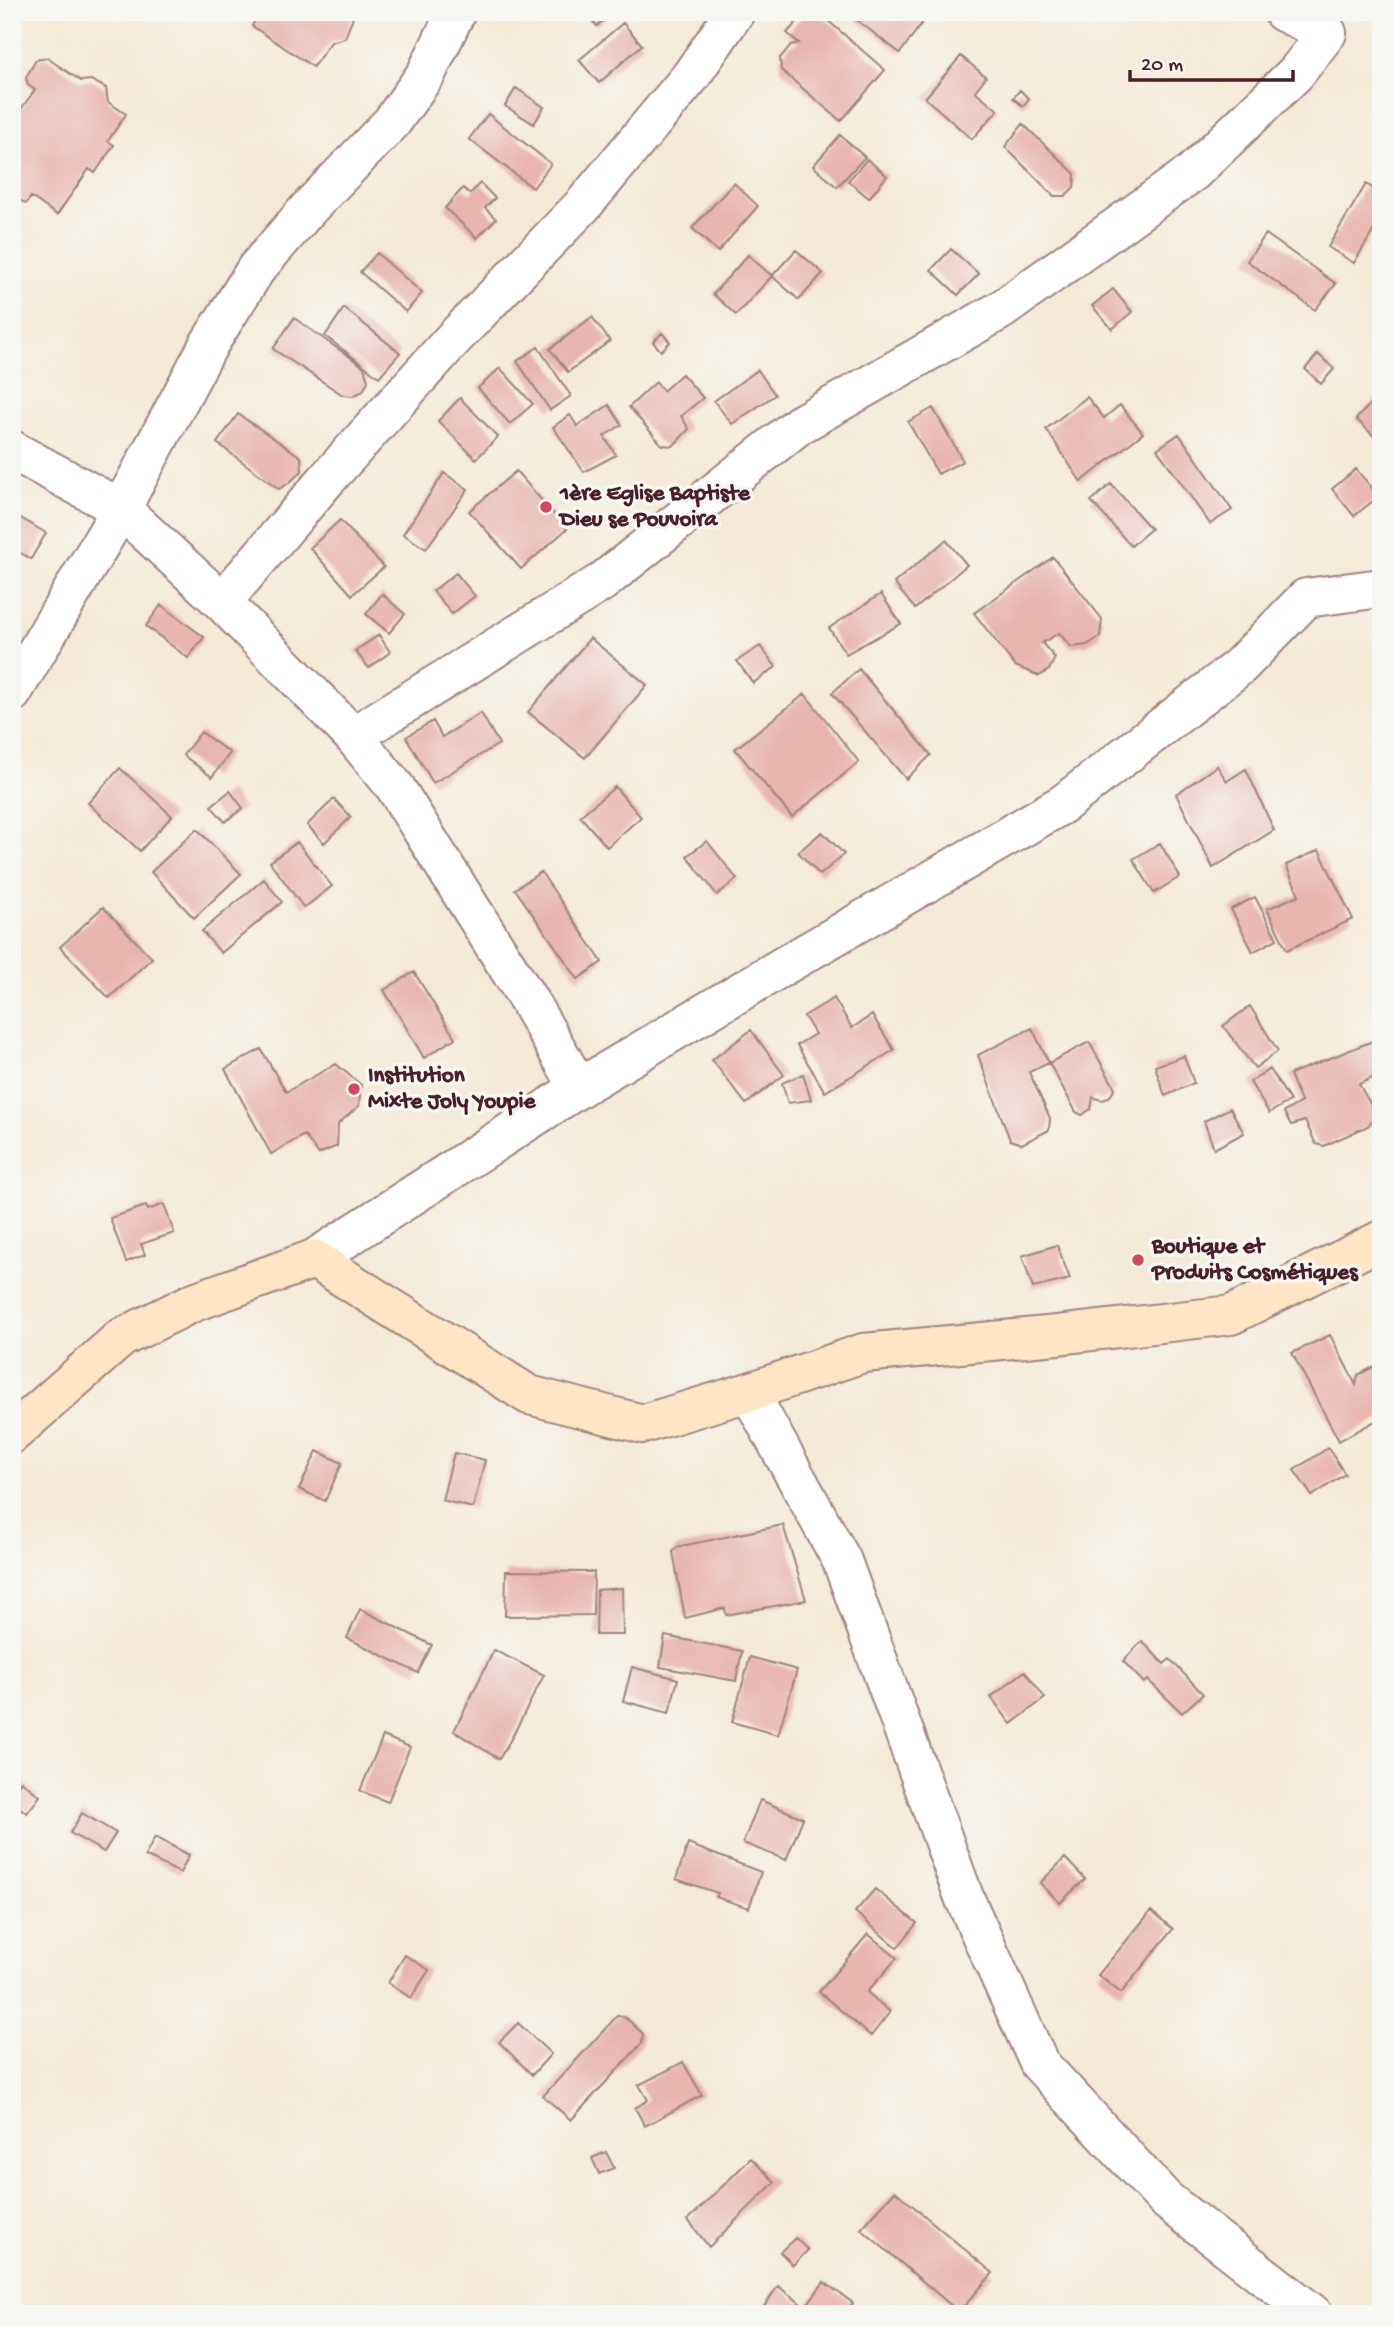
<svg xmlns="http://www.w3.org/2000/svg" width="1393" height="2326" font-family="'Gochi Hand',sans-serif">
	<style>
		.building { fill: #e7b4ae }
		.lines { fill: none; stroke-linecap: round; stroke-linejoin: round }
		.street-casing { stroke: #9f8481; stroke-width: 42 }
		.secondary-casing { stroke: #9f8481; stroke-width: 42 }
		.street { stroke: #fff; stroke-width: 38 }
		.secondary { stroke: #fde5c5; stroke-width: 38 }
		.poi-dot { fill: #d1495b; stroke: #f6f6f2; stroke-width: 2.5 }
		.labels { text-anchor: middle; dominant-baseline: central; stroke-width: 7; stroke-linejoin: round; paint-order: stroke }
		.poi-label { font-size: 23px; font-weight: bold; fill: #4a1f2b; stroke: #f6f6f2; text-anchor: start }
	</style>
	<rect width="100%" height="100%" fill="#f6f6f2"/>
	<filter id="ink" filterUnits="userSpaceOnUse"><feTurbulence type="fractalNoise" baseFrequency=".0143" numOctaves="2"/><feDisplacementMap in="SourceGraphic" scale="14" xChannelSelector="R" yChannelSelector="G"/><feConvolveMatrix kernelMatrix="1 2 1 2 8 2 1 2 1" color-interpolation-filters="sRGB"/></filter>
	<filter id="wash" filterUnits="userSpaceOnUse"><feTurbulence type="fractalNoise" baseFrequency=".00686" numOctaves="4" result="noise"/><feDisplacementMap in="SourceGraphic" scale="28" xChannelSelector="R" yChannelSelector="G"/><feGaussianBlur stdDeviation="1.57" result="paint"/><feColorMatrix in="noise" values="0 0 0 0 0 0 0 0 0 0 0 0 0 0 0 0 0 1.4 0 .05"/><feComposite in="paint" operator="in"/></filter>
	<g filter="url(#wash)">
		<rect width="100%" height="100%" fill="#f4e9d7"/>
		<g id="blocks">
			<path class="building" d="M259,12H355L345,38L331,42L313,67L252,26Z
				M597,12H604L608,16L597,26L590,19Z
				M806,12H818L885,70L841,121L781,70L780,58L791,45L799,43L787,33Z
				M846,12H930L900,53Z
				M623,23L642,45L599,83L579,60Z
				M961,56L986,77L975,91L998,110L972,139L925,98Z
				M47,58L81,81L91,80L106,88L108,102L126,114L108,141L114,145L95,173L89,169L57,215L31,197L26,204L12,195V121L35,90L28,85L26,77L36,60Z
				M516,88L544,107L534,124L505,106Z
				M1020,90L1029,99L1023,106L1013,98Z
				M488,114L551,164L533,188L469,139Z
				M1023,124L1075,174L1074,187L1065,196H1054L1005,147Z
				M840,135L865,157L837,187L813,166Z
				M867,159L887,176L869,198L848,181Z
				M480,183L495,198L485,208L496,219L477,238L445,208L463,188L470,194Z
				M734,183L758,206L718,252L692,228Z
				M1366,184L1381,193V218L1354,263L1328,247Z
				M1266,234L1336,284L1315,310L1247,261Z
				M951,249L979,274L958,295L931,270Z
				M796,250L823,273L799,300L772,276Z
				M377,253L422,293L406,312L360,272Z
				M748,255L772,276L736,315L713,294Z
				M1113,289L1132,312L1112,329L1092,306Z
				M344,308L400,353L379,377L325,336Z
				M592,317L610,341L568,372L550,349Z
				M294,318L364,367L368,381L363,391L353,396L343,395L273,349Z
				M662,333L670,342L661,351L653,342Z
				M538,347L571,396L550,410L517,361Z
				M1318,354L1334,369L1321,384L1305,369Z
				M500,368L533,404L510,424L478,388Z
				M758,370L775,395L732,424L714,401Z
				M682,374L703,398L681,416L689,429L673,446L662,445L629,407L656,382L663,391Z
				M1381,393V443L1356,419Z
				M1087,397L1104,418L1120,405L1143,433L1081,482L1046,429Z
				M460,398L498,437L476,459L438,421Z
				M609,405L622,425L604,436L616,455L584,472L553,427L570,415L577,426Z
				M933,408L963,461L938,474L908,422Z
				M238,414L301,457L302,471L289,483L279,489L217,443Z
				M1179,434L1232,510L1210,524L1157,449Z
				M1356,469L1379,496L1354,516L1332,489Z
				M516,471L567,529L521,569L469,511Z
				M444,473L468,489L426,549L403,534Z
				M1111,484L1151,529L1131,546L1091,501Z
				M12,513L46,533L31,559L12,548Z
				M340,520L384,567L352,595L310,548Z
				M946,540L967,565L915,609L894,583Z
				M1053,557L1102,619L1100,637L1087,645L1071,647L1059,633L1042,643L1055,658L1049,670L1039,676L1015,666L974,613Z
				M456,573L475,596L452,614L433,591Z
				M382,594L405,614L389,633L366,614Z
				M881,594L901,624L846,654L829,628Z
				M161,605L204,637L188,658L146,626Z
				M379,635L390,652L369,668L355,651Z
				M590,638L647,685L585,758L528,712Z
				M760,646L776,667L753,683L737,661Z
				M859,669L931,755L906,779L832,693Z
				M805,694L859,762L792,817L735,749Z
				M481,713L499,744L433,783L406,737L433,721L442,737Z
				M201,732L230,753L212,777L183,755Z
				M1217,766L1227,781L1246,769L1274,830L1213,868L1176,794Z
				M120,768L172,816L140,851L88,803Z
				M615,787L641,817L607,847L580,816Z
				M230,791L243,808L225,822L211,806Z
				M334,799L351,817L324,843L307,825Z
				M197,829L241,874L194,918L151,872Z
				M822,832L844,854L820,875L798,852Z
				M707,841L737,879L717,895L687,856Z
				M297,842L332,886L304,908L270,862Z
				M1160,843L1180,877L1154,893L1133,859Z
				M1319,850L1353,919L1287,950L1267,909L1299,895L1286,865Z
				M541,872L602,962L578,979L515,889Z
				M264,879L282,902L221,953L202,931Z
				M1255,897L1277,939L1253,952L1231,909Z
				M103,907L152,958L109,998L60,947Z
				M414,972L455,1038L424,1058L384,990Z
				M834,998L852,1028L872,1015L894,1050L825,1092L797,1045L815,1034L804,1016Z
				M1250,1006L1278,1051L1255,1068L1223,1026Z
				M1032,1028L1049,1063L1029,1072L1050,1118L1049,1130L1022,1144L1010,1140L978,1055Z
				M751,1030L784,1075L746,1104L712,1060Z
				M1375,1040L1381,1052V1074L1359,1084L1376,1114L1368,1126L1324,1146L1316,1144L1305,1121L1291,1125L1284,1112L1301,1102L1290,1074Z
				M1089,1042L1115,1088L1111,1095L1106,1099L1101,1100L1093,1097L1091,1109L1082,1115L1076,1112L1049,1063Z
				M261,1049L286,1092L336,1064L361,1085L359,1106L338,1124L337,1146L319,1154L304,1135L271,1154L225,1069Z
				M1184,1056L1194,1083L1165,1096L1155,1066Z
				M1270,1069L1290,1101L1269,1113L1250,1082Z
				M803,1074L811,1100L788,1103L782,1083Z
				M1230,1108L1244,1133L1214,1149L1204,1121Z
				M164,1204L174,1233L141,1244L145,1255L126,1262L110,1218L146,1206L148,1210Z
				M1057,1245L1070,1279L1033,1288L1022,1256Z
				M1330,1335L1356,1385L1358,1375L1381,1363V1418L1339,1441L1292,1353Z
				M1328,1448L1345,1474L1312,1496L1294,1470Z
				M317,1451L342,1463L325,1501L299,1489Z
				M454,1453L485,1460L473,1508L442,1500Z
				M783,1525L806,1600L726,1615L725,1608L685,1618L673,1552L677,1547Z
				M506,1571L594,1572L593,1615L505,1616Z
				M622,1588L623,1635H596L597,1590Z
				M360,1609L432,1645L418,1673L347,1638Z
				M665,1636L742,1651L736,1681L660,1667Z
				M1142,1641L1164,1664L1170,1659L1203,1694L1182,1713L1148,1680L1144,1683L1123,1661Z
				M494,1650L544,1675L511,1739L499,1759L454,1731Z
				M750,1657L797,1670L778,1735L732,1722Z
				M632,1667L678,1679L669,1713L623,1701Z
				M1025,1671L1045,1698L1011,1724L991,1697Z
				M383,1736L410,1747L388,1802L360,1791Z
				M21,1781L40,1796L27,1813L12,1802V1792Z
				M760,1800L803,1818L786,1860L743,1843Z
				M82,1813L116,1833L104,1852L70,1833Z
				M155,1837L189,1855L180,1873L145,1856Z
				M688,1844L761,1872L749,1908L716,1897L718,1893L676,1879Z
				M1065,1858L1085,1879L1060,1903L1040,1883Z
				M875,1889L917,1923L897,1948L855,1912Z
				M1151,1911L1173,1929L1121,1993L1098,1975Z
				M868,1934L897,1958L867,1992L890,2012L871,2036L819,1992Z
				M405,1955L429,1970L411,1998L388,1983Z
				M618,2015L625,2017L643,2034L642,2043L571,2120L543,2096Z
				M518,2023L551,2054L532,2075L499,2042Z
				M683,2062L702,2095L645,2126L635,2108L648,2100L639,2085Z
				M606,2152L614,2168L599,2174L592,2158Z
				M751,2158L775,2182L709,2247L688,2220Z
				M895,2191L993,2273L959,2312L861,2229Z
				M795,2238L808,2250L793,2265L780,2252Z
				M824,2282L853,2303L844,2314H800Z
				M778,2286L800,2303L792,2314H759Z"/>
		</g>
	</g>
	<g filter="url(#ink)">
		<use href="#blocks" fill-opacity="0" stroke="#9f8481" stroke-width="2"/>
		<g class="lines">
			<defs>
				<path id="street" d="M12,450L121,509L222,602L353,736L395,787L529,1001L579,1088
					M222,602L327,479L454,338L584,204L691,76L735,12
					M12,693L121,509L209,344L256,269L309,208L392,122L426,74L456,12
					M353,736L602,582L799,425L1001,310L1193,172L1296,73L1327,33L1283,12
					M314,1259L579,1088L780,968L1063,804L1240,666L1306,598L1381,588
					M749,1392L842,1561L964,1897L1039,2063L1165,2199L1313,2314"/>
				<path id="secondary" d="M12,1434L121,1338L194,1302L314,1259L529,1395L643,1424L749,1392L863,1353L1057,1335L1231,1315L1381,1240"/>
			</defs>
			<use href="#street" class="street-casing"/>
			<use href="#secondary" class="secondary-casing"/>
			<use href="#street" class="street"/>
			<use href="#secondary" class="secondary"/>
		</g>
	</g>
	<g class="poi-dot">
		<circle cx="546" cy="507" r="7"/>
		<circle cx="354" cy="1089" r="7"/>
		<circle cx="1138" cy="1260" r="7"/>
	</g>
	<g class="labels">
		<g class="poi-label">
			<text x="560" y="494">1ère Eglise Baptiste<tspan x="560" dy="26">Dieu se Pouvoira</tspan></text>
			<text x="368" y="1076">Institution<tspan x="368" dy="26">Mixte Joly Youpie</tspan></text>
			<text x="1152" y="1247">Boutique et<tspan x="1152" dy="26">Produits Cosmétiques</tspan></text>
		</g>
	</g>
	<rect width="1393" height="2326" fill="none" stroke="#f6f6f2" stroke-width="42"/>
	<path d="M1130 70v10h163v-10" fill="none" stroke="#4a1f2b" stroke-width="3.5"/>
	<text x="1141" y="70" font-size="21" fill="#4a1f2b" stroke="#f6f6f2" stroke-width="5" paint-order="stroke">20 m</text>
</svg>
